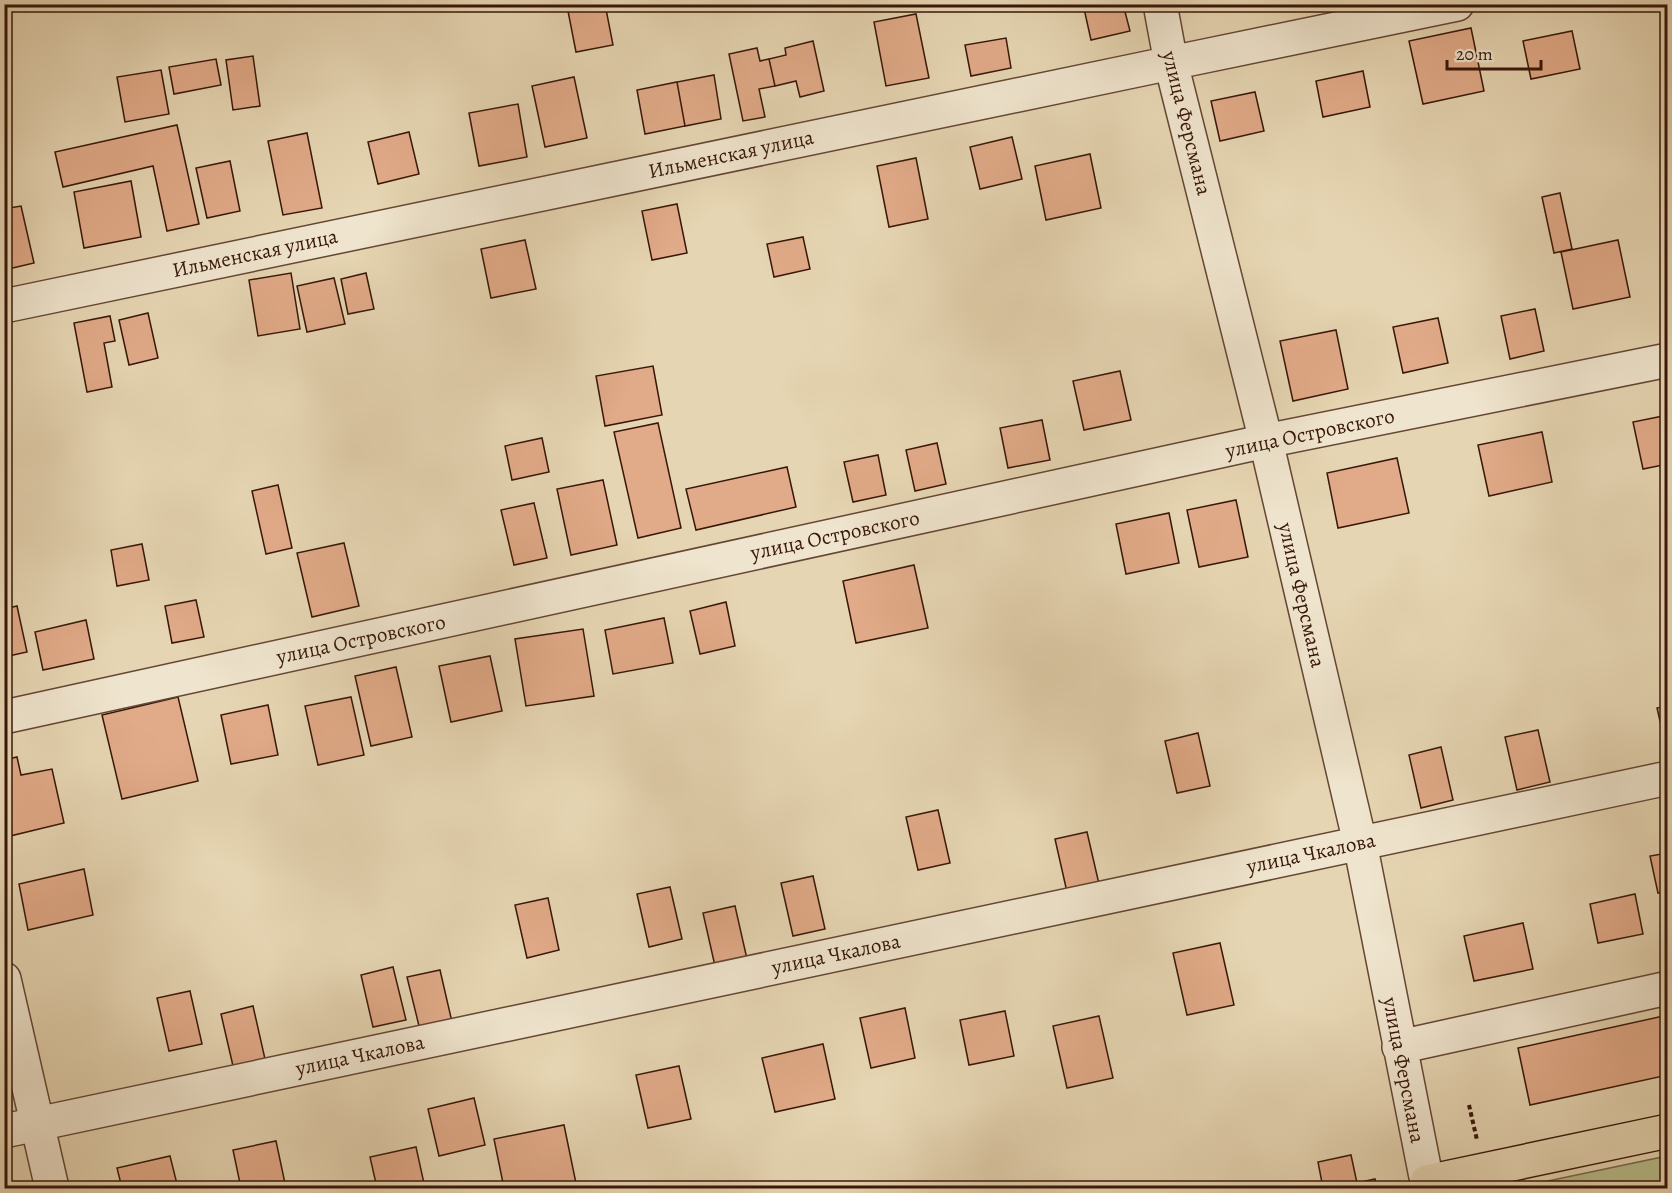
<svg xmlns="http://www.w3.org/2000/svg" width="1672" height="1193" font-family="Alegreya,serif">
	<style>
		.green { fill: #b7bd8b; stroke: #786a4a; stroke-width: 1.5 }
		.building { fill: #e1aa88; stroke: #381709; stroke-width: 1.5 }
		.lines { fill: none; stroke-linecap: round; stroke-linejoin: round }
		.minor-casing { stroke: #644633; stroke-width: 36 }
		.major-casing { stroke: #381709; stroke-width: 36 }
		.path { stroke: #381709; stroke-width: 4; stroke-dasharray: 4.5 3; stroke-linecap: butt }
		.minor { stroke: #efe4cd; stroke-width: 33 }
		.major { stroke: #e6d5b2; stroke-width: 33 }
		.labels { text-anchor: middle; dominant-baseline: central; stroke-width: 4.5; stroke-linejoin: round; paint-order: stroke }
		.street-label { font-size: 21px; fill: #381709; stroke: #efe4cd }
	</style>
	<rect width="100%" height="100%" fill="#e6d5b2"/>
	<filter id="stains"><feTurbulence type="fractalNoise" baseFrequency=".00333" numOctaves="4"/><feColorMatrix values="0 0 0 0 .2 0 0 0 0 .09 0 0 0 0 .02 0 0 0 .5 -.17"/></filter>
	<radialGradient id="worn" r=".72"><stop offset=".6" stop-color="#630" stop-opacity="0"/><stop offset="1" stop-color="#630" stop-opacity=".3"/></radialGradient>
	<path class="green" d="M1667,1156V1188H1514Z"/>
	<path class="building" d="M576,4H605L613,45L576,52L567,6Z
		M1083,4H1123L1130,31L1091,40Z
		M916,14L929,78L886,86L874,22Z
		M1471,28L1484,91L1423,104L1409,41Z
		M1572,31L1580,69L1531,79L1523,41Z
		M1006,38L1011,68L971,76L965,45Z
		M813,41L824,91L800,97L796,81L775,86L769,59L786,55L785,48Z
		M757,48L760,61L769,59L775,86L759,89L765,117L743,121L729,54Z
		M253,56L260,106L233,110L226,60Z
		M216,59L221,85L174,94L169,67Z
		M161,70L169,114L125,122L117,77Z
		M1363,71L1370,107L1323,117L1316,81Z
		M714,75L721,119L685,126L677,82Z
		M574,77L587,138L545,147L532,86Z
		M677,82L685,126L645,134L637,90Z
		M1255,92L1264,131L1220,141L1211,101Z
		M518,104L527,157L479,166L469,113Z
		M177,125L199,224L167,231L153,166L63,187L55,152Z
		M409,132L419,174L378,184L368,142Z
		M307,133L322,208L283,215L268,141Z
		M1012,137L1022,179L980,189L970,147Z
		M1090,154L1101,208L1046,220L1035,166Z
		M916,158L928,219L889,227L877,166Z
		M230,161L240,211L207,218L196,168Z
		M131,181L141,237L84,248L74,192Z
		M1560,193L1572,249L1554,253L1542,197Z
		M677,204L687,253L652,260L642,211Z
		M21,206L34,263L4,270V209Z
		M803,237L810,269L774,277L767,244Z
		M525,240L536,289L491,298L481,249Z
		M1618,240L1630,297L1573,309L1561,252Z
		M291,273L300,329L258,336L249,280Z
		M366,273L374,309L348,314L341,279Z
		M334,278L345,324L307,332L297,286Z
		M1535,309L1544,351L1510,359L1501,316Z
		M148,313L158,358L129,365L119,320Z
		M110,316L115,341L104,343L112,387L87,392L74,323Z
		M1438,318L1448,363L1403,373L1393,327Z
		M1336,330L1348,389L1293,401L1280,341Z
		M653,366L662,415L605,426L596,376Z
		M1120,371L1131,420L1084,430L1073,381Z
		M1668,415V464L1643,469L1633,422Z
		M1042,420L1050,460L1008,468L1000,428Z
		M658,423L681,528L638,538L614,432Z
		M1542,432L1552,482L1489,496L1478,445Z
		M542,438L549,472L512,480L505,446Z
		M937,443L946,484L915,491L906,450Z
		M878,455L886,495L853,502L844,462Z
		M1397,458L1409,513L1338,528L1327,473Z
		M787,467L796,507L696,530L686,489Z
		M603,480L617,545L571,555L557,489Z
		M278,485L292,548L266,554L252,491Z
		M1236,500L1248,557L1199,567L1187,510Z
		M534,503L547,558L514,565L501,510Z
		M1169,513L1179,563L1126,574L1116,524Z
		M344,543L359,606L312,617L297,553Z
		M142,544L149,580L117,586L111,550Z
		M914,565L928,628L856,643L843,581Z
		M196,600L204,637L172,643L165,606Z
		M726,602L735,646L700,654L690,611Z
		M17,606L27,652L4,657V609Z
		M664,618L673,663L613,674L605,630Z
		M86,620L94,659L43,670L35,632Z
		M583,629L594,696L526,706L515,639Z
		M490,656L502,711L451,722L439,666Z
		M396,667L412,737L371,746L355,676Z
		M178,697L198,781L122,799L102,715Z
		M351,697L364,755L318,765L305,706Z
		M268,705L278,755L231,764L221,715Z
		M1668,706V755L1657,708Z
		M1538,730L1550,782L1517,790L1505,737Z
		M1198,733L1210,786L1177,793L1165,741Z
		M1441,747L1453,800L1421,808L1409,755Z
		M17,757L21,775L52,769L64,823L6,837L4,831V760Z
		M938,810L950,863L918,870L906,817Z
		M1087,832L1099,884L1067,892L1055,839Z
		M1668,853V891L1658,893L1650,856Z
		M84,869L93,915L28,930L19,884Z
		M813,876L825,929L793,936L781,883Z
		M670,887L682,939L649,947L637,894Z
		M1635,894L1643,934L1598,943L1590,904Z
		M548,898L559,950L527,958L515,905Z
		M735,906L747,959L715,966L703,913Z
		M1523,923L1533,969L1474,981L1464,936Z
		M1220,943L1234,1005L1187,1015L1173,953Z
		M393,967L406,1020L373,1027L361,975Z
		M440,970L452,1022L420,1030L407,977Z
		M190,991L202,1044L169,1051L157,998Z
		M253,1006L265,1059L233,1066L221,1014Z
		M905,1008L915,1058L871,1068L860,1018Z
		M1005,1011L1014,1056L969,1065L960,1020Z
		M1668,1015V1075L1530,1105L1518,1048Z
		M1099,1016L1113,1078L1067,1088L1053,1026Z
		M823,1044L835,1099L775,1112L762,1058Z
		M679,1066L691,1119L648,1128L636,1075Z
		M474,1098L485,1145L439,1156L428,1109Z
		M564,1125L577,1188H504L494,1139Z
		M276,1141L286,1188H241L233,1150Z
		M416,1147L425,1188H377L370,1157Z
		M1351,1155L1357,1183L1375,1179L1377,1188H1323L1318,1162Z
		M170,1156L178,1188H122L117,1168Z"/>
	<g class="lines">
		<defs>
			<path id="minor" d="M1160,4L1171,63L1266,441L1360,843L1427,1182
				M4,306L1171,63L1457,4
				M4,717L1266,441L1668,360
				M4,979L52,1188
				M1399,1047L1668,988
				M4,1131L1668,778"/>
			<path id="major" d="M1428,1188L1427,1182L1668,1131"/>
		</defs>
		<use href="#minor" class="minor-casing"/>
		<use href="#major" class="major-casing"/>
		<path class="path" d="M1469,1105L1477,1140"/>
		<use href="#minor" class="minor"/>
		<use href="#major" class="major"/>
	</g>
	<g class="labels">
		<g class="street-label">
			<text transform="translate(1187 123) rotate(76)">улица Ферсмана</text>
			<text transform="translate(731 154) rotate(-12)">Ильменская улица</text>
			<text transform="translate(255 253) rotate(-12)">Ильменская улица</text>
			<text transform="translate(1310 433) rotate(-12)">улица Островского</text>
			<text transform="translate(835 535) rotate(-12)">улица Островского</text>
			<text transform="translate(1302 595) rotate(77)">улица Ферсмана</text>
			<text transform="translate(361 639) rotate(-12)">улица Островского</text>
			<text transform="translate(1311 853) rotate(-12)">улица Чкалова</text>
			<text transform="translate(836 954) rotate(-12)">улица Чкалова</text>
			<text transform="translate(360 1055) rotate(-12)">улица Чкалова</text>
			<text transform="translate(1404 1070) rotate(79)">улица Ферсмана</text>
		</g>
	</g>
	<rect width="1672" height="1193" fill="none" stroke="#e6d5b2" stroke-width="24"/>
	<rect x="6" y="6" width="1660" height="1181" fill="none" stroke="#381709" stroke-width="3"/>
	<rect x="12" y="12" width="1648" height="1169" fill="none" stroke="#381709" stroke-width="1.5"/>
	<path d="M1447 60v9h94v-9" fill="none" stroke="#381709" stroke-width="3"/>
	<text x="1456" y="60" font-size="18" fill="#381709" stroke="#efe4cd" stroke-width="4.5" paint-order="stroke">20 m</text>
	<rect width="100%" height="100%" filter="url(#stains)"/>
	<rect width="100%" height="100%" fill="url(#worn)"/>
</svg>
